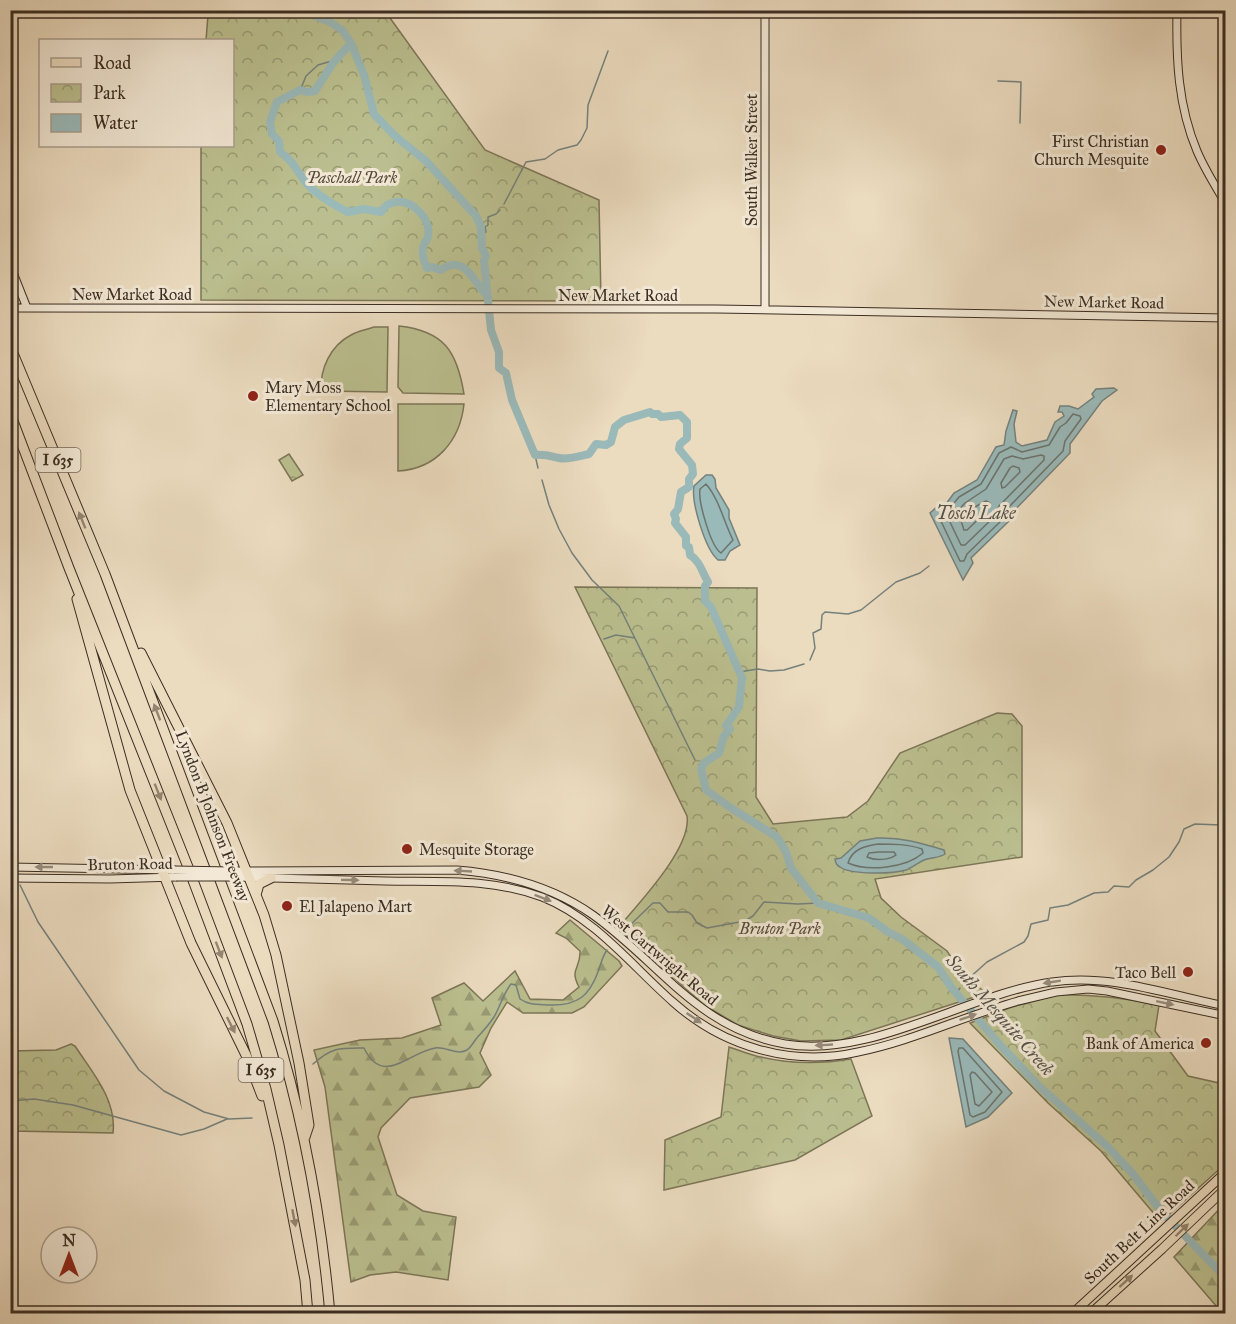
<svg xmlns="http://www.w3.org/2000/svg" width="1236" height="1324" font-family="'IM FELL Great Primer',serif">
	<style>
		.green { fill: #bbbf8f; stroke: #7c7658; stroke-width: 1.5 }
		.forest { fill: url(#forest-firs); stroke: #7c7658; stroke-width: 1.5 }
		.park { fill: url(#park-crowns); stroke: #7c7658; stroke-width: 1.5 }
		.water { fill: #9ab9b9; stroke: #74817d; stroke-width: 1.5 }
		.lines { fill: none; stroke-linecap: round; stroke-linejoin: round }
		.shore { stroke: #6b746e; stroke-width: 1.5 }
		.stream { stroke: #74817d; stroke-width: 1.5 }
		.river { stroke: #9ab9b9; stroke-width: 8 }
		.secondary-casing { stroke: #3c2e22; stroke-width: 9 }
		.primary-casing { stroke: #3c2e22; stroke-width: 10 }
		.highway-casing { stroke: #3c2e22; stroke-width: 11 }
		.secondary { stroke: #f2e8d5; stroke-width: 7 }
		.primary { stroke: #ebdbbf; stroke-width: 8 }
		.highway { stroke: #ebdbbf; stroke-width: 9 }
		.secondary-bridge-casing { stroke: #3c2e22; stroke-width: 9; stroke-linecap: butt }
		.secondary-bridge { stroke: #f2e8d5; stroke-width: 7 }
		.oneway { fill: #948470 }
		.oneway2 { fill: #978b7c }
		.poi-dot { fill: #8f2418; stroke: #f2e8d5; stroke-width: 2 }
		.labels { text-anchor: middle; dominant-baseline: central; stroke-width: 6; stroke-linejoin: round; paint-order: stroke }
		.shield { fill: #f2e8d5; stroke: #736658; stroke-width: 1.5 }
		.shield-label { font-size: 15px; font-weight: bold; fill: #3c2e22 }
		.poi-label { font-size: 16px; fill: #3c2e22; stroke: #f2e8d5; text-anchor: end }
		.street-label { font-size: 16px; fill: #3c2e22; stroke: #f2e8d5 }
		.park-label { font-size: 16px; font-style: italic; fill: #554b38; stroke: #f2e8d5 }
		.water-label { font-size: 18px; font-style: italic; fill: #545148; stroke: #f2e8d5 }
	</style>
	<defs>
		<pattern id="forest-firs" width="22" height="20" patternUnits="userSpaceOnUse" patternTransform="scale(1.5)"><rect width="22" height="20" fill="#bbbf8f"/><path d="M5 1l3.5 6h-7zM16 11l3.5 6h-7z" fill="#999c74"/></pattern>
		<pattern id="park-crowns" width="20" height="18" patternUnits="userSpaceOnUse" patternTransform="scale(1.5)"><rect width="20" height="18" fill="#bbbf8f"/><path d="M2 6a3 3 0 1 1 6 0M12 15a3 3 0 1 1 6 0" fill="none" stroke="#999c74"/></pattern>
	</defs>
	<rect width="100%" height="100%" fill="#ebdbbf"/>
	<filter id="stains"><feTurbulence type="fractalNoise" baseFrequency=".00333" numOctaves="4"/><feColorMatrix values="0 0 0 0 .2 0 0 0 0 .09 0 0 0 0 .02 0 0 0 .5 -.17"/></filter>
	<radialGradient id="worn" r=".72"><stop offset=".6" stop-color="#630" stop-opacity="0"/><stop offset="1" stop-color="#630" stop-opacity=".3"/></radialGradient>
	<path class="green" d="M399,326C444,331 457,351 464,394L403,393L398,387Z
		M374,327H388L387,392L321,391C320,369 330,346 351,335C358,331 366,330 374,327Z
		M398,404H464C460,441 436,469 398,471Z"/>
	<path class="forest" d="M570,920L619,961L622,966L584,1007L572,1013H523L507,1002L491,1028L480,1053L491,1075L479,1087L410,1098L381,1128L378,1137L397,1195L423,1211L456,1217L448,1280L396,1272L370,1275L351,1282L325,1087L314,1050L360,1040L402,1038L441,1025L432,998L464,983L483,1001L515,971L530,999L563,1000L579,987C569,968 581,969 580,951L566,938L556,933Z
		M1225,1203L1226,1313L1223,1314L1174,1257Z"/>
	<path class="park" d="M214,11H385L485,150L599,200L601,301L201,300V146H232V40H206L208,15Z
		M289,454L303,475L292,481L279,460Z
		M575,587L757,588L756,797L773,824L847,817L868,801L900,753L997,713L1012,714L1022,726V857L875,879L881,898L901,917L947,951L965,978L987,993L841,1040L801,1041L773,1036L738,1025L704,1005L618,928C638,904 692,848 687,816Z
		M1056,995C1091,994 1124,998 1159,1005L1155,1031L1188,1076L1219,1083L1225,1095V1164L1161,1222L1101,1151L1048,1103L970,1023L1012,1007Z
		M71,1044L75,1046C92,1072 117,1100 113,1133L11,1131V1051L56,1050Z
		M729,1047C739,1050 750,1055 761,1057C790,1064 821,1064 851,1059L872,1116L795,1160L664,1190L665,1140L721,1117Z"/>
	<path class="water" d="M1114,388L1117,390L1102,401L1070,444V453L1009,516L1010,520L971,558L973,563L963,580L930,513L939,505L946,504L954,493L977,480L996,447L1004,445L1006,431L1013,410L1017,411L1014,424L1016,442L1022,446L1047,440L1055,422L1064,416L1062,412H1058L1060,406H1069L1078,409L1094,397L1092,394L1096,389Z
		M706,475H712L715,479L716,488L729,510V518L740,545L730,551L725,560H718C705,549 691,502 694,486Z
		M877,838C901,837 921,843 944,850L945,854C939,858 934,857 927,859C920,861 913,867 906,870C893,874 851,875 840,867C836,865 836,863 835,859L841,858L860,841Z
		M949,1038L963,1039L1012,1093L988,1117L966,1127Z"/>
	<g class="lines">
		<path class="shore" d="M1073,414L1080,416L1081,419L1065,441L1063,451L1005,511L1003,519L967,554L964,561H960L939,517L942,511L950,508L959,497L981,484L999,453L1011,447L1022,452L1049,445L1060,427L1066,423Z
			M1041,455L1044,456V460L999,506L995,516L965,545H961L949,520V517L956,513L965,503L986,489L1004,459L1012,456L1023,459Z
			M1013,466L1019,468L1020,472L1005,487L1002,488L1001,483L1010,468Z
			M706,484C719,499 724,522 733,540L721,553C711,547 698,502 700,489Z
			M986,501L990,503L987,511L967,530H964L961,521L971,509Z
			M878,844C893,844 908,844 922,849L923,853C906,868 868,872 848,863C852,849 865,846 878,844Z
			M879,852H894L896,855C890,860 875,861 867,857L869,853Z
			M959,1048H963L1002,1092L985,1112L973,1117L970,1115L958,1051Z
			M972,1072L975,1073L992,1092L979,1106L975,1104L970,1075Z"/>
		<path class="stream" d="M998,81L1021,82L1020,123
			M294,92L302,86L306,76L318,65L335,60
			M504,204L526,162L545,159L558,150L577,145L581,140L587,128L588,105L608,51
			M482,235L486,232L485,227L488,225V217L496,214L500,210
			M535,455L538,468
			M542,480L549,505L559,529L572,553L592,580L619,606L695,760
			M604,639L616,635L635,638
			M810,660L815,648L813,633L821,629L822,615L825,612L848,614L861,610L896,582L920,573L929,566
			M739,672L758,669L770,671L784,670L804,664
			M699,765L701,769
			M20,885L38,922L139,1070L164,1091L204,1112L229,1119L252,1118
			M627,928L653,903H660L668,912H688L692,915L697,923L707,928L745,921L753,916L764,902L798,904L818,903
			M968,979L987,962L1024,942L1028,936L1031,924L1048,920L1050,908L1068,905L1094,893L1108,892L1114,886L1129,887L1136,880L1153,870L1169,857L1179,842L1184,829L1195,824L1221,825L1226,822
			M957,992L960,988
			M313,1064C332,1047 339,1048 364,1048C383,1087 407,1053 435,1048C445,1046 457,1056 467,1050C470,1048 474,1042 476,1039C482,1032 489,1025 494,1017C500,1007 503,994 511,984L516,985L520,999C530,1006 540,1004 552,1005C578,1005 589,996 598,972C601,964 602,957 607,950
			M10,1101L34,1099L73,1105L181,1135L204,1129L227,1119"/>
		<path class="river" d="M250,10L310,14L330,22L343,31L351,43L364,75L374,114L395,136L426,161L476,216L481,227L482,248L486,256L484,260L491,330L499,352V368L506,373L512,400L535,455C544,454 550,456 559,458C569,460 580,456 589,454L596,444L606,445L611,442L615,427L624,420L650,412L652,414H658L661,417L680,415L687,422V438L680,444L679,449L692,465L693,474L689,479V487L681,492L678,509L674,514L676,519L675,523L686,537V546L689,547L690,555C700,561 702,572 708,582L705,586V601L711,607L742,678L739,707L726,726L730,729L724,736L719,753L704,763L701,769L706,790L731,808L777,837L786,852L791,868L818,903L869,918L888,932L902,939L938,967L951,987L1000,1045L1041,1088L1107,1146L1132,1173L1161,1211L1226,1278
			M351,43L333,63L315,91L307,92L300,90L277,102L270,122L272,134L279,141L280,152C296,163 297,173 308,185C316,194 337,207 348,212L364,209L381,212C385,206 388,203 396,202C413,200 431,219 428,236C428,239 424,243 424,245C421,252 424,262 427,268L432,267L441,270C464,253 473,281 488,297"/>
		<defs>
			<path id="secondary" d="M1177,10C1176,59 1178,106 1197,151C1205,170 1216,187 1226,204
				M10,265L27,308
				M10,308L716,309L1226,318
				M765,309V10
				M10,867L174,870
				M233,871L457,870C506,874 553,887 593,915C660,963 698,1029 785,1044C871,1059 967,994 1052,982C1110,973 1169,995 1226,1006
				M236,877C286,878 335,880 385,881C439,882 491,878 542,897C595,918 631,965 673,1002C723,1047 792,1067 858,1052C913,1041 964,1016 1018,1001L1056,992L1088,989L1107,991L1226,1016
				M10,878L110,879L176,877"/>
			<path id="primary" d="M1072,1314L1226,1172
				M1090,1314L1162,1249L1226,1188"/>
			<path id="highway" d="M10,346L105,574L273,1021C303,1117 321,1214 330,1314
				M10,413L69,568L188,867L247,1024L266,1089L279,1145L305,1280L308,1314
				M77,599L130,790L191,943L246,1055L262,1096
				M141,653L227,823L264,915L276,955L299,1063L309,1125L305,1137
				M256,895L259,884L271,878"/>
		</defs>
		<use href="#secondary" class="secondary-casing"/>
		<use href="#primary" class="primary-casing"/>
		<use href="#highway" class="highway-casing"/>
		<use href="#secondary" class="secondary"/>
		<use href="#primary" class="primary"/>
		<use href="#highway" class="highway"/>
		<defs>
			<path id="secondary-bridge" d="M174,870L233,871
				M176,877H236"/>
		</defs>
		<use href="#secondary-bridge" class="secondary-bridge-casing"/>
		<use href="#secondary-bridge" class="secondary-bridge"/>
	</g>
	<defs><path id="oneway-solid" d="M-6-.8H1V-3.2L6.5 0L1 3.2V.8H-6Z" transform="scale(1.5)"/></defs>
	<g class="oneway">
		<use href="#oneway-solid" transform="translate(82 520) rotate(-112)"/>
		<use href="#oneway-solid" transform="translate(157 712) rotate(-111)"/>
		<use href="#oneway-solid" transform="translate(158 792) rotate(68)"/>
		<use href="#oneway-solid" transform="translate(219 950) rotate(69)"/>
		<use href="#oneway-solid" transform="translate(231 1025) rotate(63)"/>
		<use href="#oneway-solid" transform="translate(294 1218) rotate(79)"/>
		<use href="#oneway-solid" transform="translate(1182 1230) rotate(-44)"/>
		<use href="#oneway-solid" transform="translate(1126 1281) rotate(-42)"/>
	</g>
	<g class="oneway2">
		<use href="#oneway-solid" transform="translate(44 867) rotate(-180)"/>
		<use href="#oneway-solid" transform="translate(463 871) rotate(-177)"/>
		<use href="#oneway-solid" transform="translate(350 880) rotate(1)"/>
		<use href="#oneway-solid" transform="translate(543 898) rotate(21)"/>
		<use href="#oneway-solid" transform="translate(1052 982) rotate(171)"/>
		<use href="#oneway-solid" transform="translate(1165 1003) rotate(12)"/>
		<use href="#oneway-solid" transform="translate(968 1017) rotate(-19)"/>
		<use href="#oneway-solid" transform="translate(694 1018) rotate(34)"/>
		<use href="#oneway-solid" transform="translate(824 1045) rotate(177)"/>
	</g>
	<g class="poi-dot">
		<circle cx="1161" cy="150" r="6"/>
		<circle cx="253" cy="396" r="6"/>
		<circle cx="407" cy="849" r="6"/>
		<circle cx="287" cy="906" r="6"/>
		<circle cx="1188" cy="972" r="6"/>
		<circle cx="1206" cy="1043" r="6"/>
	</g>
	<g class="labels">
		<g class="shield">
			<rect x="35.5" y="448" width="45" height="24" rx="4.5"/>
			<rect x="238.5" y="1058" width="45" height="24" rx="4.5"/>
		</g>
		<g class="shield-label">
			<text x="58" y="460">I 635</text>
			<text x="261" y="1070">I 635</text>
		</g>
		<g class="poi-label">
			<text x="1149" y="141">First Christian<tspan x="1149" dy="18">Church Mesquite</tspan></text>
			<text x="265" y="387" text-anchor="start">Mary Moss<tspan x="265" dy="18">Elementary School</tspan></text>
			<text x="419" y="849" text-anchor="start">Mesquite Storage</text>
			<text x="299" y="906" text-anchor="start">El Jalapeno Mart</text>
			<text x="1176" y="972">Taco Bell</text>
			<text x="1194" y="1043">Bank of America</text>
		</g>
		<g class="street-label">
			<text transform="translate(751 160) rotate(-90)">South Walker Street</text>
			<text x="132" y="294">New Market Road</text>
			<text x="618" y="295">New Market Road</text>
			<text transform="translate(1104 302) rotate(1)">New Market Road</text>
			<text transform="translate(213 816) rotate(69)">Lyndon B Johnson Freeway</text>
			<text transform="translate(130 864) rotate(-1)">Bruton Road</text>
			<text transform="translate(660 955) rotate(40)">West Cartwright Road</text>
			<text transform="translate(1139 1232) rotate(-43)">South Belt Line Road</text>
		</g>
		<g class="park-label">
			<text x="352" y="177">Paschall Park</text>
			<text x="780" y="928">Bruton Park</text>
		</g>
		<g class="water-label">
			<text x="976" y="513">Tosch Lake</text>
			<text transform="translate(1000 1015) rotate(49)">South Mesquite Creek</text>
		</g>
	</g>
	<rect width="1236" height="1324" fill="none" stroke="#ebdbbf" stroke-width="36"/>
	<rect x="12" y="12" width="1212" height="1300" fill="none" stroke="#3c2e22" stroke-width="3"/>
	<rect x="18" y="18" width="1200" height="1288" fill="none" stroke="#3c2e22" stroke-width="1.5"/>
	<rect x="39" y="39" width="195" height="108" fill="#f2e8d5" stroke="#a99e8d" stroke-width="1.5"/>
	<rect x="51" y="58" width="30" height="9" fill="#ebdbbf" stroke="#a99e8d" stroke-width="1.5"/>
	<text x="93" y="69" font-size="18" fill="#3c2e22">Road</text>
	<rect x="51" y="84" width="30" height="18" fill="url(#park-crowns)" stroke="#a99e8d" stroke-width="1.5"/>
	<text x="93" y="99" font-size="18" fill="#3c2e22">Park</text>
	<rect x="51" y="114" width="30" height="18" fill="#9ab9b9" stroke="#a99e8d" stroke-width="1.5"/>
	<text x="93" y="129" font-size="18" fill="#3c2e22">Water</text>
	<g transform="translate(69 1255)"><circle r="28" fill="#f2e8d5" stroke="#a99e8d" stroke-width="1.5"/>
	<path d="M0-4.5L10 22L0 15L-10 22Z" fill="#8f2418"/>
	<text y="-9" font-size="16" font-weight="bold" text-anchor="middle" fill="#3c2e22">N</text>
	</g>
	<rect width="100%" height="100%" filter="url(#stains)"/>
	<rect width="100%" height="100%" fill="url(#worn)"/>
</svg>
